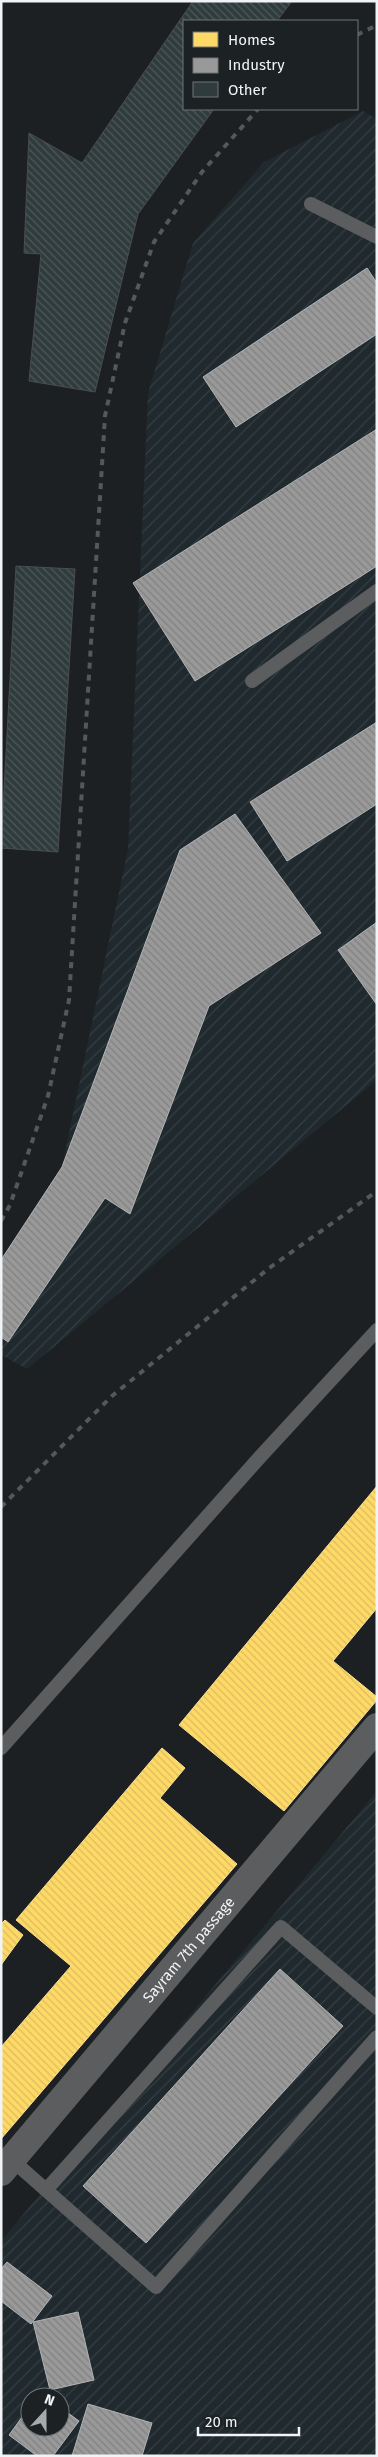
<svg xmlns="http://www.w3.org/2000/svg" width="378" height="2457" font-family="'Fira Sans',sans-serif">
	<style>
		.industrial { fill: url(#industrial-furrows); fill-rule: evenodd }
		.homes { fill: url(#homes-back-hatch); stroke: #fbe191 }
		.industry { fill: url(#industry-back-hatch); stroke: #b3b4b5 }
		.building { fill: url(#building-back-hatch); stroke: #4a4d4e }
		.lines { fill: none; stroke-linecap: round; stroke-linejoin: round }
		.lane { stroke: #5c5d5e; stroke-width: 14 }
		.street { stroke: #5c5d5e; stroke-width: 28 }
		.rail { stroke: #555759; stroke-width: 4; stroke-dasharray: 6 6; stroke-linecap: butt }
		.labels { text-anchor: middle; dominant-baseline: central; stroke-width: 5; stroke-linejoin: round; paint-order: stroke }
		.street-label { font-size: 15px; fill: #f1f4f6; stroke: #1c2123 }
	</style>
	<defs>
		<pattern id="industrial-furrows" width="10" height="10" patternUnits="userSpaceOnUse" patternTransform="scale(1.25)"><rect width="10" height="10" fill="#1f292e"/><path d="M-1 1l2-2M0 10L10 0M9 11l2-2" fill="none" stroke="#353e43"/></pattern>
		<pattern id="homes-back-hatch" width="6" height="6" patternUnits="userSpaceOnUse" patternTransform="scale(1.25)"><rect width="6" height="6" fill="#ffd966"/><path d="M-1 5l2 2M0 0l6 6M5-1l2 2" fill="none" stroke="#dabc60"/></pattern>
		<pattern id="industry-back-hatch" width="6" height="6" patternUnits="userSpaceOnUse" patternTransform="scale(1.25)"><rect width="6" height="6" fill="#999"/><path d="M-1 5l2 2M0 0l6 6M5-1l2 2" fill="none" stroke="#818181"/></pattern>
		<pattern id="building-back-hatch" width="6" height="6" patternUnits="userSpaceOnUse" patternTransform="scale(1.25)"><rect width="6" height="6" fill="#2f3b3c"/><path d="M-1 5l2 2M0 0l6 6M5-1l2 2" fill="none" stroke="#4e5859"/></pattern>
	</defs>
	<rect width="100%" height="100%" fill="#1d2022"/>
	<path class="industrial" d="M363,111L377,119V1080L27,1369L1,1355V1263L62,1167L128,849L148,393L193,243L264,162Z
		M377,1791V2456H1V2241ZM30,2397H60V2427H30Z"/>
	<path class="homes" d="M377,1486V1608L333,1661L377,1697V1700L284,1811L179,1725Z
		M162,1748L185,1768L160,1798L237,1864L1,2139V2047L71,1966L16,1920Z
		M5,1920L23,1935L1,1965V1924Z"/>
	<path class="industry" d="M367,268L377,283V334L236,427L203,377Z
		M377,429V566L195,681L133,583Z
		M377,722V804L287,861L250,802Z
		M235,814L321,933L209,1006L130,1214L105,1198L8,1342L1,1337V1260L62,1167L180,850Z
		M377,922V1005L338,950Z
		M280,1969L343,2026L146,2243L83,2186Z
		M7,2262L52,2296L31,2324L1,2301V2269Z
		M78,2312L94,2380L50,2390L33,2322Z
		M88,2404L152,2423L142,2456H72Z
		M30,2406V2427H60V2407L79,2421L53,2456H37L9,2435Z"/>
	<path class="building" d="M193,1H292L277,21H184V109H214L138,214L95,392L29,381L41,254L24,253L29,133L82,163Z
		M16,566L75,569L58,852L1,848Z"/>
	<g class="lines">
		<path class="lane" d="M311,204L377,237
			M252,681L377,591
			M1,1748L260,1457L377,1330
			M12,2160L156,2287L377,2037
			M46,2190L281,1927L377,2008"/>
		<path class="street" id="s1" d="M1,2172L377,1727"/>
		<path class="rail" d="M357,35L377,25
			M1,1221L10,1205L48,1096L69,1000L105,416L125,323L154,242L202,172L258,109
			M1,1507L112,1396L268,1269L377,1191"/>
	</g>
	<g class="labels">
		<g class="street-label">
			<text stroke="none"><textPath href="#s1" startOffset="291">Sayram 7th passage</textPath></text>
		</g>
	</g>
	<rect width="378" height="2457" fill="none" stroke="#f1f4f6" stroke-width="5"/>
	<rect x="183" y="20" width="175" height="90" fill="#1c2123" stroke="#717577"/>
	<rect x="193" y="32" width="25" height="15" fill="#ffd966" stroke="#717577"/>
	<text x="228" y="45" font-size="15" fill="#f1f4f6">Homes</text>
	<rect x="193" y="58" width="25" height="15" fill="#999999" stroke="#717577"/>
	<text x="228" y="70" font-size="15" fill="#f1f4f6">Industry</text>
	<rect x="193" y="82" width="25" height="15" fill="#2f3b3c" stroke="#717577"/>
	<text x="228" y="95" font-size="15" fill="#f1f4f6">Other</text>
	<g transform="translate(45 2412) rotate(21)"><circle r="24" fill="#1c2123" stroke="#717577"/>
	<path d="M0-4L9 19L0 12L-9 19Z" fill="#a7aaac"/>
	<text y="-8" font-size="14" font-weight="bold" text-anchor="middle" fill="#f1f4f6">N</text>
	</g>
	<path d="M198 2427v8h101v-8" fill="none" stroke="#f1f4f6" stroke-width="2.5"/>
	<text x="205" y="2427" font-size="15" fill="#f1f4f6" stroke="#1c2123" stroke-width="4" paint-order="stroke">20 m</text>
</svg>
